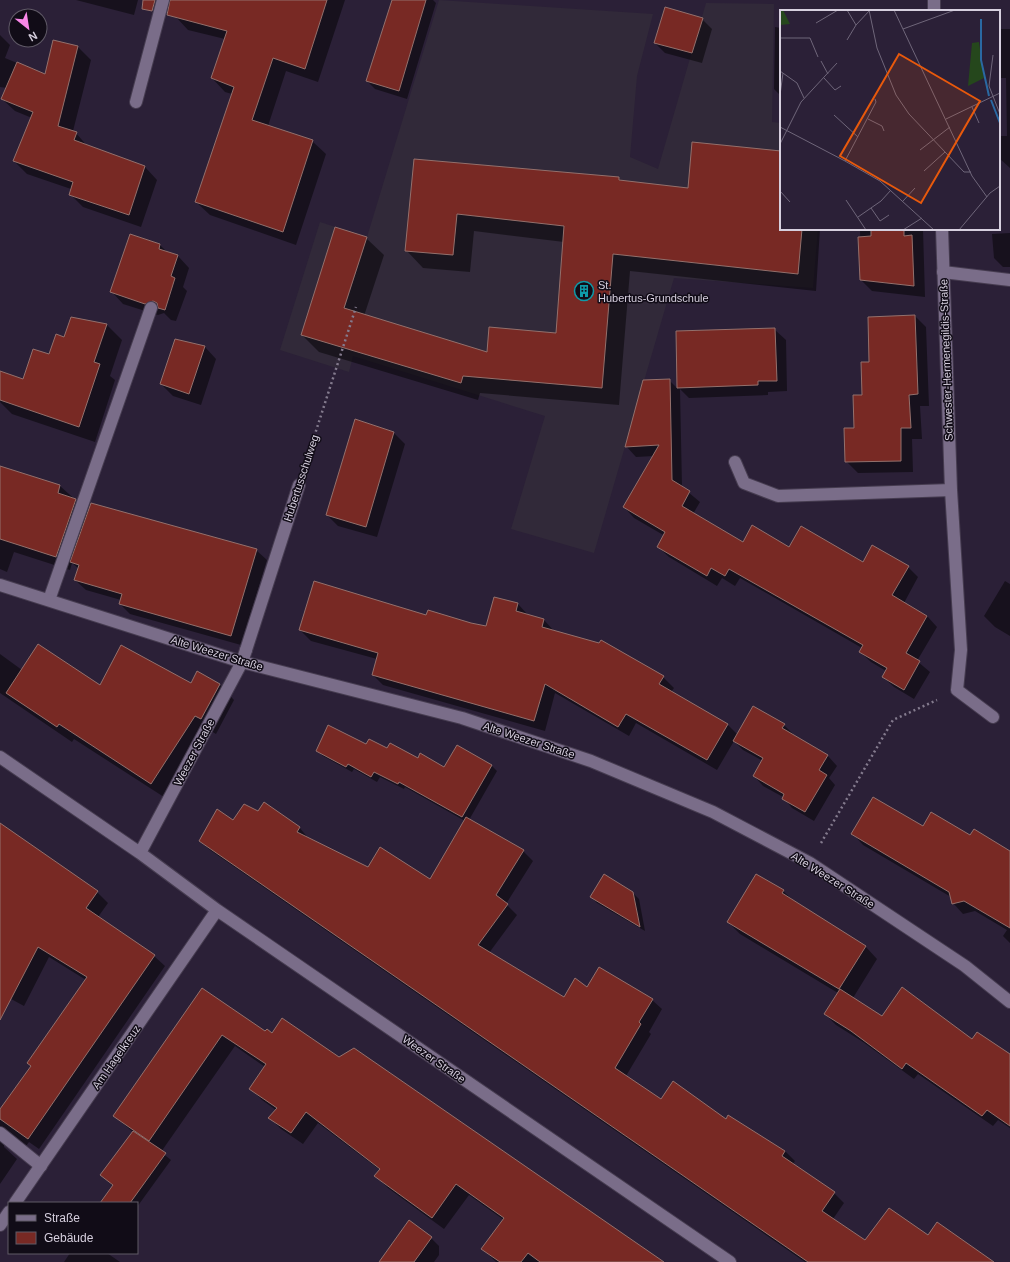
<svg xmlns="http://www.w3.org/2000/svg" width="1010" height="1262" font-family="Helvetica,sans-serif">
	<style>
		.education { fill: #312939 }
		.shadow { fill: #0007; fill-rule: evenodd }
		.building { fill: #782924; stroke: #93706c }
		.lines { fill: none; stroke-linecap: round; stroke-linejoin: round }
		.lane-casing { stroke: #463c50; stroke-width: 14 }
		.street-casing { stroke: #463c50; stroke-width: 14 }
		.path { stroke: #847b8e; stroke-width: 2.5; stroke-dasharray: 2 3; stroke-linecap: butt }
		.lane { stroke: #7a6d89; stroke-width: 12 }
		.street { stroke: #7a6d89; stroke-width: 12 }
		.labels { text-anchor: middle; dominant-baseline: central; stroke-width: 3; stroke-linejoin: round; paint-order: stroke }
		.poi-label { font-size: 11px; fill: #d6cfde; stroke: #110c17; text-anchor: start }
		.street-label { font-size: 11px; fill: #d6cfde; stroke: #110c17 }
		.inset-river { fill: none; stroke: #2a69a2; stroke-width: 2 }
		.inset-road { fill: none; stroke: #6f667a; stroke-width: 1 }
		.view { fill: #e8590c; fill-opacity: 0.15; stroke: #e8590c; stroke-width: 2 }
		.inset-edge { fill: none; stroke: #d6cfde; stroke-width: 2 }
	</style>
	<rect width="100%" height="100%" fill="#2b2037"/>
	<path class="education" d="M439,0L653,14L637,76L630,157L658,169L706,3L774,4L772,122L781,123V229H818L813,288L674,278L594,553L511,529L545,416L353,356L349,372L280,350L320,222L367,237Z"/>
	<path class="shadow" d="M76,0H138L134,15Z
		M179,0H345L318,82L286,71L268,126L312,141L326,154L296,245L210,215L196,202L232,94L225,92L212,78L225,39L188,30L175,16Z
		M393,0H433L436,3L407,99L375,89L367,81Z
		M702,19L712,29L702,63L665,53L655,43Z
		M775,27L781,28V96L774,89Z
		M999,29H1010V168L999,158V136H1007L1006,78H999Z
		M0,35L10,45L5,58L46,75L54,41L78,47L91,60L73,131L76,133L88,147L145,167L157,180L141,227L83,207L70,194L71,189L27,174L14,161L32,118L15,111L2,99L7,88L0,87Z
		M781,152V229H820L816,291L630,271L619,405L480,393L478,400L319,352L302,335L366,238L384,255L364,316L488,354L557,334L564,242L474,231L470,272L423,268L406,250L415,160L619,178L622,182L688,189ZM362,247H364L343,313H341Z
		M860,229H923L925,297L872,291L861,280Z
		M1010,233V267H1003L994,258L992,234Z
		M160,245L167,252L178,256L189,268L183,287L187,291L176,321L171,320L164,313L158,315L123,304L112,292Z
		M915,316L926,327L929,406H920L922,439H912L913,472L858,473L846,461L870,363Z
		M72,318L107,325L122,340L110,376L115,380L95,442L12,414L0,402V388L24,381L50,356L65,338Z
		M775,330L786,340L787,391L768,392V395L689,398L680,389L682,487L700,502L693,514L743,543L790,548L863,563L908,567L918,577L904,603L927,616L937,627L917,661L930,672L914,699L894,687L883,677L886,671L871,662L860,652L862,648L740,578L735,586L722,578L717,586L669,557L658,547L665,536L634,518L624,507L654,456L636,457L626,446L669,380L678,389L677,332Z
		M176,341L205,347L216,359L201,405L173,396L161,384Z
		M356,421L394,433L405,444L377,537L338,526L327,515Z
		M0,480L60,486L89,512L256,550L267,560L241,645L130,614L120,604L121,600L86,590L75,580L79,569L72,563L70,570L14,552L7,572L0,569Z
		M1005,581L1010,584V636L995,627L984,616Z
		M495,598L518,604L528,615L544,620L554,631L663,677L674,688L671,692L727,724L738,735L784,725L793,734V736L828,756L837,766L829,778L835,785L814,821L792,808L783,797L763,786L754,776L763,761L743,750L734,741L717,770L636,723L629,736L555,693L545,731L383,685L373,675L377,659L311,641L300,630L427,616L487,627Z
		M0,654L22,670L101,686L219,684L234,700L216,734L211,731L167,799L74,739L72,742L0,693Z
		M367,746L388,749L445,768L458,746L492,766L497,771L469,820L523,851L533,861L506,904L517,915L489,953L564,998L587,988L652,1000L662,1009L649,1032L651,1034L626,1076L661,1100L726,1120L785,1151L795,1161L792,1165L834,1193L844,1203L833,1219L866,1242L928,1236L992,1262H805L210,850L200,841L233,821L259,813L299,827L309,839L369,868L430,881L465,821L405,787L404,789L380,777L377,782L354,769L352,772L323,756L317,750Z
		M0,824L97,892L108,903L98,917L154,956L165,966L39,1149L29,1142L26,1146L13,1136L4,1139V1147L17,1159L0,1184V1110L31,1066L86,980L49,957L24,1006L0,993Z
		M924,828L1010,868V943L1003,936L1007,930L975,911L963,914L953,903L951,897L863,845L853,834Z
		M783,891L795,902L866,947L877,959L853,998L882,1017L972,1040L1010,1055V1128L998,1120L993,1126L918,1074L914,1079L863,1042L836,1025L825,1014L838,993L740,934L728,922Z
		M633,893L639,899L645,931L597,903L591,897Z
		M202,989L265,1033L339,1058L663,1262H496L483,1249L504,1220L469,1195L444,1229L388,1188L376,1176L380,1170L318,1123L303,1144L281,1129L270,1118L276,1110L262,1100L250,1088L265,1067L235,1046L161,1152L171,1160L137,1207V1203H101L113,1186L101,1175L133,1132L114,1116Z
		M427,1234L439,1246V1255L434,1262H380Z
		M70,1253H107L120,1262H64Z"/>
	<path class="building" d="M143,0H155L152,11L142,9Z
		M170,0H327L305,69L273,58L252,120L313,140L283,232L195,202L234,87L211,78L227,31L167,15Z
		M392,0H426L399,91L366,81Z
		M665,7L703,18L692,53L654,43Z
		M53,40L78,46L58,126L77,132L74,140L145,166L129,215L69,195L73,182L13,161L33,112L1,99L17,62L45,74Z
		M692,142L781,151V229H802L798,274L613,254L602,388L463,376L461,383L301,335L335,227L367,237L344,308L487,352L489,327L556,333L564,226L457,214L453,255L405,251L414,159L619,177V180L688,188Z
		M871,229H904V236L912,235L914,286L860,280L858,237L871,236Z
		M130,234L160,244L159,249L178,255L171,276L175,278L165,310L158,308L157,303L153,301L145,304L110,292Z
		M915,315L918,394L909,395L911,428H901V461L845,462L844,428H854L853,395H862L861,362H869L868,317Z
		M71,317L107,324L94,362L100,364L79,427L0,400V371L23,379L33,349L49,354L56,334L64,337Z
		M775,328L777,381H758V385L677,388L676,331Z
		M175,339L205,346L189,394L160,384Z
		M670,379L672,480L690,491L682,506L743,542L752,525L789,547L801,526L863,562L872,545L909,566L892,595L927,616L906,653L920,661L904,690L882,677L887,668L859,652L863,645L729,569L725,576L711,568L707,576L657,547L665,532L623,507L659,445L625,447L643,380Z
		M355,419L394,432L366,527L326,515Z
		M0,466L60,485L58,493L76,499L56,557L0,539Z
		M91,503L257,549L231,636L119,604L122,594L74,580L79,565L70,562Z
		M314,581L426,615L428,610L471,623L486,626L494,597L518,603L516,611L544,619L542,627L599,643L601,640L664,676L659,684L728,724L707,760L626,714L618,727L545,684L534,721L372,675L378,653L299,630Z
		M38,644L100,685L121,645L191,683L197,671L220,684L201,719L195,716L151,784L59,724L57,727L6,693Z
		M753,706L785,724L782,728L828,755L819,770L827,775L805,812L782,799L784,794L753,776L763,758L733,741Z
		M328,725L366,744L369,739L387,748L390,743L418,758L420,753L444,767L457,745L492,765L462,817L399,782L398,784L374,772L371,777L348,764L346,767L316,751Z
		M873,797L923,826L931,812L970,835L974,829L1010,851V928L964,901L952,904L949,892L851,834Z
		M264,802L300,827L297,832L368,867L380,847L430,879L466,817L524,850L496,895L508,904L478,945L564,997L575,978L587,987L599,967L653,999L639,1022L641,1024L615,1068L661,1099L673,1081L726,1119L728,1115L785,1151L782,1156L835,1192L822,1211L865,1240L889,1208L928,1235L937,1222L994,1262H808L199,841L217,809L233,820L244,804L258,811Z
		M0,823L98,891L86,908L155,955L28,1139L0,1119V1109L31,1066L27,1063L87,977L38,947L0,1020Z
		M604,874L633,892L640,927L590,897Z
		M756,874L784,890L782,893L866,946L839,989L727,922Z
		M902,987L972,1039L977,1032L1010,1054V1126L987,1110L982,1116L906,1063L902,1069L851,1031L824,1014L840,989L882,1016Z
		M202,988L265,1031L267,1029L272,1033L282,1018L339,1057L354,1048L664,1262H540L528,1253L521,1262H500L481,1249L504,1218L456,1184L432,1218L374,1176L380,1169L306,1112L291,1133L268,1118L277,1108L249,1089L266,1064L222,1035L149,1141L113,1116Z
		M133,1131L166,1153L130,1203H100L113,1185L100,1175Z
		M409,1220L432,1237L414,1262H379Z"/>
	<g class="lines">
		<defs>
			<path id="lane" d="M136,102L163,0
				M943,272L1010,280
				M49,600L151,308
				M246,650L299,485
				M0,1133L41,1166"/>
			<path id="street" d="M934,0V11
				M942,229L951,490L961,650L957,690L993,717
				M735,462L744,483L778,496L951,490
				M0,585L242,662L462,718L591,761L713,812L810,863L965,966L1010,1002
				M0,757L140,853L217,910L730,1262
				M140,853L242,662L246,650
				M15,1203L217,910
				M0,1225L9,1212"/>
		</defs>
		<use href="#lane" class="lane-casing"/>
		<use href="#street" class="street-casing"/>
		<path class="path" d="M305,465L356,307
			M821,843L893,720L937,700"/>
		<use href="#lane" class="lane"/>
		<use href="#street" class="street"/>
	</g>
	<defs>
		<symbol id="building-ring" viewBox="-11 -11 22 22"><circle r="9.5" fill="#110c17" stroke="#0f9aa8" stroke-width="1.5"/><path d="M-4-6H4V6H1V3H-1V6H-4ZM-2.5-4.3h1.7v1.8h-1.7ZM.8-4.3h1.7v1.8H.8ZM-2.5-1h1.7V.8h-1.7ZM.8-1h1.7V.8H.8Z" fill="#0f9aa8"/></symbol>
	</defs>
	<g fill-rule="evenodd">
		<use href="#building-ring" x="573" y="280" width="22" height="22"/>
	</g>
	<g class="labels">
		<g class="poi-label">
			<text x="598" y="285">St.<tspan x="598" dy="13">Hubertus-Grundschule</tspan></text>
		</g>
		<g class="street-label">
			<text transform="translate(946 360) rotate(-92)">Schwester-Hermenegildis-Straße</text>
			<text transform="translate(301 478) rotate(-72)">Hubertusschulweg</text>
			<text transform="translate(217 653) rotate(17)">Alte Weezer Straße</text>
			<text transform="translate(529 740) rotate(18)">Alte Weezer Straße</text>
			<text transform="translate(194 752) rotate(-62)">Weezer Straße</text>
			<text transform="translate(833 880) rotate(32)">Alte Weezer Straße</text>
			<text transform="translate(116 1057) rotate(-55)">Am Hagelkreuz</text>
			<text transform="translate(434 1059) rotate(35)">Weezer Straße</text>
		</g>
	</g>
	<g transform="translate(780 10)">
		<rect width="220" height="220" fill="#2b2037"/>
		<path d="M0,0H3L10,14L0,15ZM199,32L204,68L188,76L192,33Z" fill="#25471c"/>
		<path class="inset-river" d="M201,9V50L209,86M211,90L220,113"/>
		<path class="inset-road" d="M67,0L76,15M89,0L97,38L116,85L129,104L184,162H191M114,0L192,166L207,187M36,13L58,0M123,19L175,0M0,28H30L38,47M67,30L76,15L90,0M213,45L209,76L220,104M41,51L48,64M0,61L17,73L24,88M44,68L55,80L61,76M0,85L3,63M192,97L199,113M54,105L78,127M88,109L102,116L104,121M166,109L220,83M0,117L65,151L100,171L154,220M0,134L21,92L57,53M140,140L170,117M65,151L96,92L95,89M144,161L165,142M0,181L10,192M66,190L86,220M123,191L135,178M91,198L100,211L109,205M78,207L101,191L111,180M123,220L142,208M179,220L210,183L220,176"/>
		<path class="view" d="M119,44L200,91L141,193L60,146Z"/>
		<rect width="220" height="220" class="inset-edge"/>
	</g>
	<rect x="8" y="1202" width="130" height="52" fill="#110c17" stroke="#605a67"/>
	<rect x="16" y="1215" width="20" height="6" fill="#7a6d89" stroke="#605a67"/>
	<text x="44" y="1222" font-size="12" fill="#d6cfde">Straße</text>
	<rect x="16" y="1232" width="20" height="12" fill="#782924" stroke="#605a67"/>
	<text x="44" y="1242" font-size="12" fill="#d6cfde">Gebäude</text>
	<g transform="translate(28 28) rotate(150)"><circle r="19" fill="#110c17" stroke="#605a67"/>
	<path d="M0-3L7 15L0 10L-7 15Z" fill="#f987e8"/>
	<text y="-6" font-size="11" font-weight="bold" text-anchor="middle" fill="#d6cfde">N</text>
	</g>
</svg>
